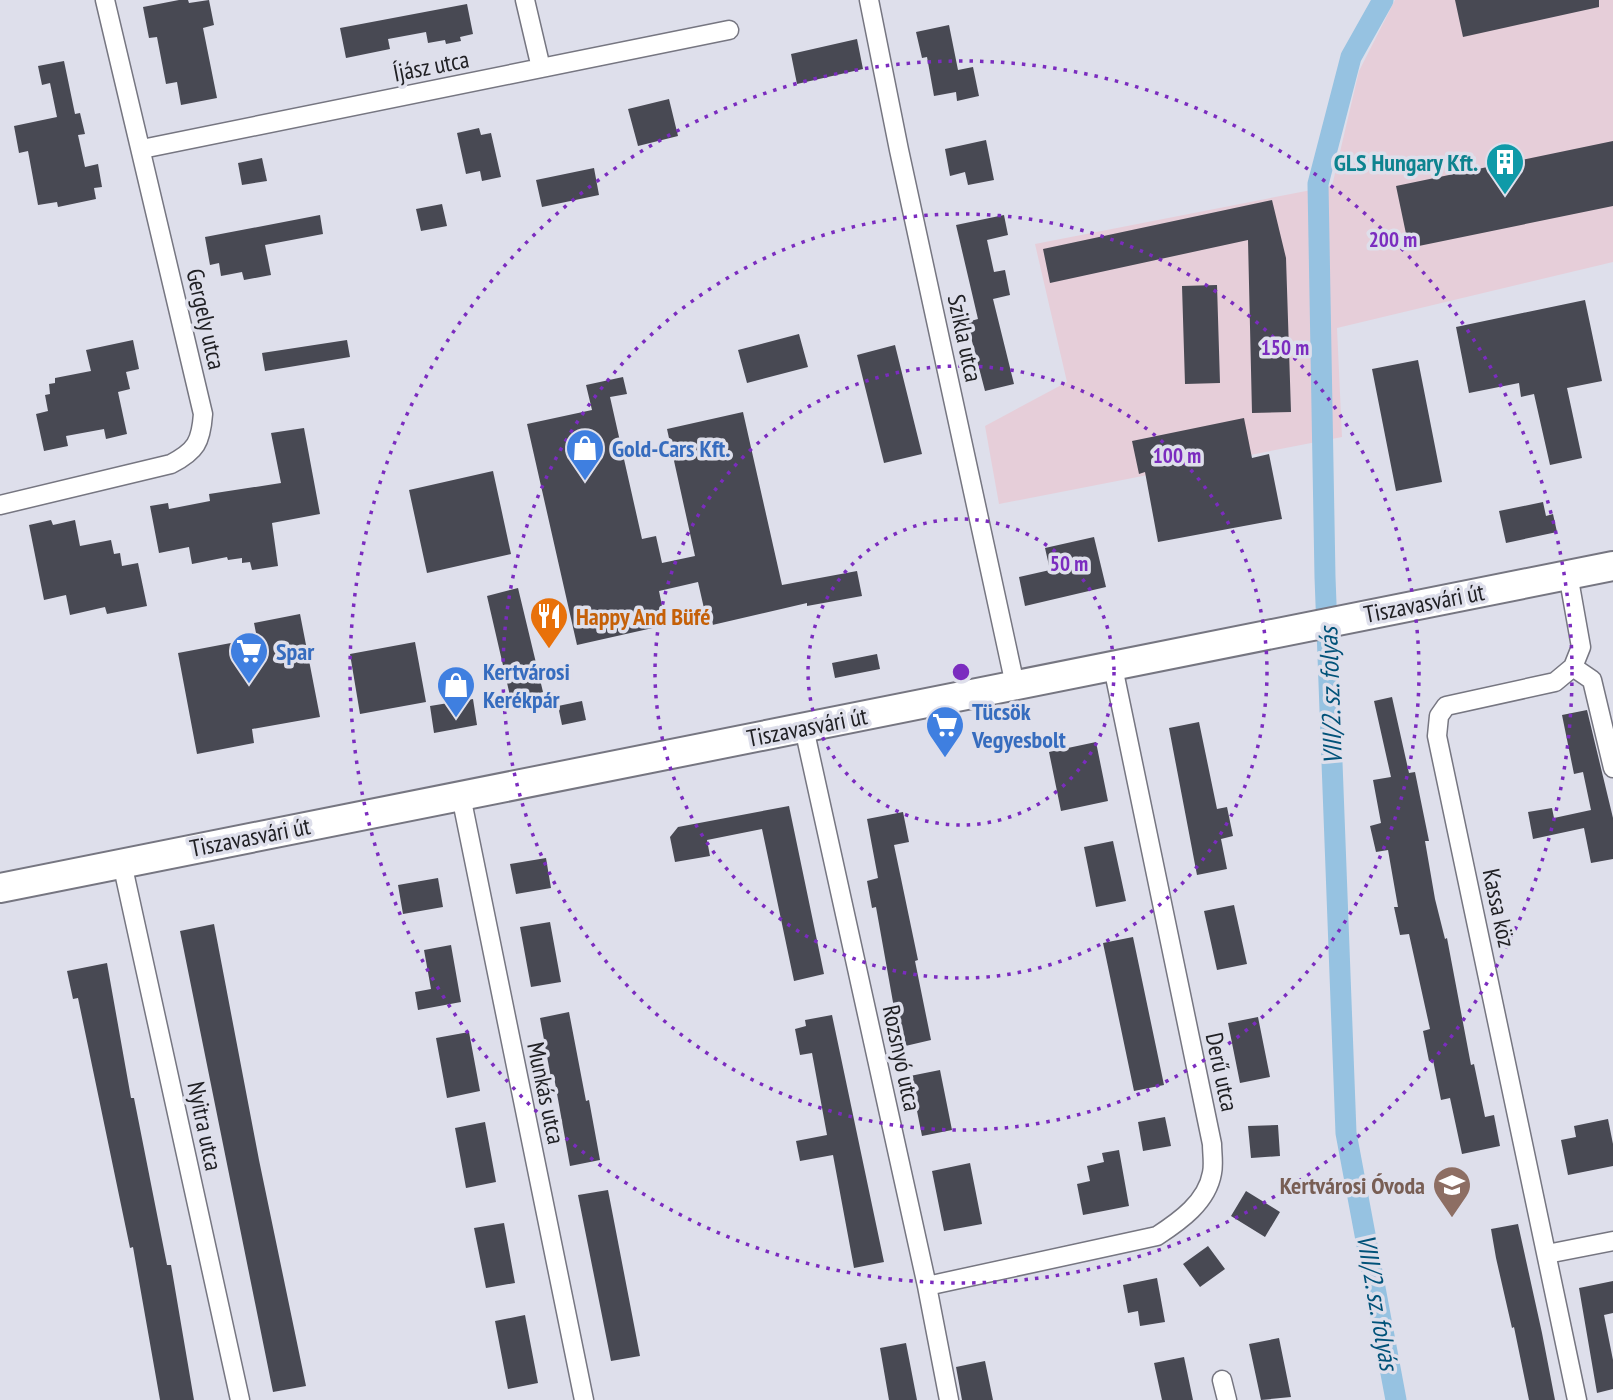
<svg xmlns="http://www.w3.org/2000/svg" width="1613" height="1400" font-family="'PT Sans Narrow',sans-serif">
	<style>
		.industrial { fill: #e6ced9 }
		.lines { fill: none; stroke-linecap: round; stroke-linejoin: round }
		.canal { stroke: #96c2e1; stroke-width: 21 }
		.building { fill: #484953 }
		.street-casing { stroke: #767681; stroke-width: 21 }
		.primary-casing { stroke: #767681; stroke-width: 32 }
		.street { stroke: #fff; stroke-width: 18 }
		.primary { stroke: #fff; stroke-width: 28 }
		.ring { fill: none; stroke: #7b2cbf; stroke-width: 3.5; stroke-dasharray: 3.5 7 }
		.labels { text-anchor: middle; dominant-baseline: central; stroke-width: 7; stroke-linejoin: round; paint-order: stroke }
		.street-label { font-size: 24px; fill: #202024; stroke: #dedfeb }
		.culture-label { font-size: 24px; font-weight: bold; fill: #0d838f; stroke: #dedfeb; text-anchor: end }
		.shop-label { font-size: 24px; font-weight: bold; fill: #366cbe; stroke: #dedfeb; text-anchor: start }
		.food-label { font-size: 24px; font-weight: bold; fill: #c56008; stroke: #dedfeb; text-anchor: start }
		.education-label { font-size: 24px; font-weight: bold; fill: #785e54; stroke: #dedfeb; text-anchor: end }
		.water-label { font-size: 26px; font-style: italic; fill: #015279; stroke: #dedfeb }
		.centre { fill: #7b2cbf; stroke: #dedfeb; stroke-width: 3.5 }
		.ring-label { font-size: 21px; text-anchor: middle; font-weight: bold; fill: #7b2cbf; stroke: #dedfeb; stroke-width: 7; stroke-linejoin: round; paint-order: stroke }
	</style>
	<rect width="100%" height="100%" fill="#dedfeb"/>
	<path class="industrial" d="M1395,0H1613V262L1337,328L1342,437L999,504L985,426L1067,382L1035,244L1332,186L1359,71Z"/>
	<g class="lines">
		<path class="canal" d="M1383,0L1351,57L1318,184L1325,577L1346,1133L1396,1400"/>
	</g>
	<path class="building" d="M179,0H188L189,3L209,0L214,25L203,28L217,98L181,105L177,82L166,84L157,37L149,38L143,7Z
		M1455,0H1599V7L1463,37Z
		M467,4L473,34L460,37L461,41L446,44L445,40L428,43L426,32L388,39L390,49L346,58L340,28Z
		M949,25L958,70L973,67L979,96L957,101L956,92L934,96L927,57L922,58L916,32Z
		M857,39L863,69L797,84L791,54Z
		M64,61L75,114L80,113L85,134L78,135L85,167L98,164L102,187L94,188L96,199L58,207L57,202L38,205L28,151L19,153L14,126L57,117L50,83L42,85L38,66Z
		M669,99L678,136L638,146L628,109Z
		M479,128L481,135L491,133L501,177L482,181L480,171L466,174L457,133Z
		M986,140L994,180L968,185L965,172L950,176L945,149Z
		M1613,141V206L1409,248L1396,186Z
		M262,158L267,181L242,185L238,163Z
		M594,168L599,195L542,207L536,180Z
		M1272,200L1286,258L1291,412L1252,413L1248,240L1050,283L1043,249Z
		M442,204L447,226L421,231L416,209Z
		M320,215L323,234L265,245L271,275L244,280L242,272L221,276L219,263L210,265L205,237Z
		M1004,215L1008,235L987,240L994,272L1005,270L1010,295L993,299L1014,384L985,391L967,322L978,319L956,225Z
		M1217,285L1220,383L1185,384L1182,286Z
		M1585,300L1602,381L1567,388L1582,458L1550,465L1534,394L1521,397L1519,383L1469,393L1456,327Z
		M799,334L808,367L747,383L738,350Z
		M133,340L139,369L126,372L130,389L118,392L127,434L106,439L104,429L66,436L68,446L44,451L36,414L48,411L45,395L50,394L49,384L55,383V378L91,371L86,350Z
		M347,340L350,357L265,371L262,353Z
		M895,345L922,454L884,463L857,355Z
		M1418,360L1442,482L1396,491L1372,369Z
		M623,377L627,394L610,397L642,539L656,536L662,563L695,556L667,429L743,412L782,585L857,571L862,596L807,606V603L708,626L698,582L659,591L666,625L577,645L527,424L592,410L586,385Z
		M1244,418L1252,458L1269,454L1282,519L1158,542L1145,472L1139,474L1132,441Z
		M304,428L320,514L272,523L278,566L252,570L250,562L242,563V558L228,560L227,557L192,564L189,547L159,553L150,506L168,503L169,509L210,501L209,494L281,483L271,433Z
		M493,471L511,554L427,573L409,490Z
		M1543,502L1546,516L1553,514L1557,532L1506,543L1499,511Z
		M51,520L53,525L75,520L80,546L111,540L114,554L120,553L122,566L138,563L147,606L107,614L105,607L70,615L66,595L44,600L29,525Z
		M1094,537L1106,587L1025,606L1019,577L1050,570L1045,548Z
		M518,588L543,692L511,700L487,596Z
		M300,614L320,717L252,729L254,743L197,754L178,653L257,638L254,623Z
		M415,642L426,702L360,714L350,654Z
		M877,654L880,669L835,678L832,663Z
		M1392,697L1409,773L1415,772L1429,841H1425L1435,899L1445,939L1447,938L1471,1065L1474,1064L1485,1117L1494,1115L1500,1146L1462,1154L1450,1098L1441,1100L1433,1060L1429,1061L1423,1031L1430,1029L1409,934L1400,935L1394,907H1398L1388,850L1376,852L1370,826L1381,823L1373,780L1391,777L1374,701Z
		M473,699L477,725L434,733L430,706Z
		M582,701L586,720L562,725L558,706Z
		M1587,710L1613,818V859L1591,863L1584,828L1533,839L1528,812L1552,808L1554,818L1591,810L1583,772L1574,774L1562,715Z
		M1199,722L1217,809L1227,807L1233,836L1221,839L1227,869L1197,875L1169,728Z
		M1096,742L1108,801L1061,811L1049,752Z
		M789,806L824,974L794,981L762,829L707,840L710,856L675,862L670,837L678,827Z
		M903,812L909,842L894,845L918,960L915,961L931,1040L901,1047L876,907L872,908L867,881L878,878L867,819Z
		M1113,841L1126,901L1096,907L1084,847Z
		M546,858L551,888L516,894L510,864Z
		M438,878L443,907L403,914L398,885Z
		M1234,905L1247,964L1217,970L1204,911Z
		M550,922L561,982L531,987L520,927Z
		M214,924L259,1160L306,1386L273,1392L180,931Z
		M1133,937L1164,1085L1134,1091L1103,943Z
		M451,945L461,1002L418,1010L415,992L431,989L424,950Z
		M107,963L131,1098H134L167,1265H171L194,1400H160L133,1247L130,1248L78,998L73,999L67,971Z
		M569,1012L586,1101L589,1100L600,1160L570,1166L554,1077L551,1078L540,1018Z
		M832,1015L884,1262L854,1268L833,1155L800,1161L796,1141L827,1135L812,1053L800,1055L795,1029L806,1026L805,1020Z
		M1258,1017L1270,1077L1240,1083L1228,1023Z
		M469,1032L480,1091L447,1098L436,1038Z
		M940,1070L952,1130L922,1136L910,1076Z
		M1165,1117L1171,1146L1143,1151L1138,1122Z
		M1608,1119L1613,1144V1166L1568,1175L1561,1140L1576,1137L1574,1126Z
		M485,1122L496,1182L466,1188L455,1128Z
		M1278,1125L1280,1156L1251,1158L1248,1126Z
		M1119,1150L1129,1206L1083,1215L1077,1184L1090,1181L1087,1166L1104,1162L1102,1153Z
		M970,1163L982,1224L944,1231L932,1171Z
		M608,1190L640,1356L611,1361L578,1195Z
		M1246,1191L1280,1212L1265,1237L1231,1216Z
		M504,1223L515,1283L486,1288L474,1228Z
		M1518,1224L1542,1333L1555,1400H1529L1514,1327L1512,1328L1496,1258L1491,1229Z
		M1208,1246L1225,1269L1200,1287L1183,1264Z
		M1157,1278L1165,1322L1140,1326L1138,1311L1128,1313L1123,1285Z
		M1613,1281V1313L1604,1315L1613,1360V1389L1597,1393L1579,1288Z
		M525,1315L538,1383L508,1389L495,1321Z
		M1279,1338L1291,1397L1261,1400L1249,1344Z
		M906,1343L917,1400H889L880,1348Z
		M1184,1357L1193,1400H1162L1154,1363Z
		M985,1361L993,1400H962L956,1367Z"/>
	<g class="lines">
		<defs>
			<path id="street" d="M525,0L541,68
				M869,0L899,150L1015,685
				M142,149L729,30
				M0,505L171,464C196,451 201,442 203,414L105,0
				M1568,574L1581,647L1573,667L1592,680L1613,768
				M1573,667L1555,682L1446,706L1439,716L1437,736L1577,1400
				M804,728L927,1286L949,1400
				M461,796L584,1400
				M122,863L240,1400
				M1547,1254L1613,1241
				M927,1286L1157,1236C1180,1221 1207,1202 1212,1173C1214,1164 1212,1153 1212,1144L1113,667
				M1222,1380L1227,1400"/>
			<path id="primary" d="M0,888L1613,566"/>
		</defs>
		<use href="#street" class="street-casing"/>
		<use href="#primary" class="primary-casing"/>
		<use href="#street" class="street"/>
		<use href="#primary" class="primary"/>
	</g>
	<g class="ring">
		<circle cx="961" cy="672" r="153"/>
		<circle cx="961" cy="672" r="306"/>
		<circle cx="961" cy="672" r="458"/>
		<circle cx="961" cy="672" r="611"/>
	</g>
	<defs>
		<symbol id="building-pin" viewBox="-11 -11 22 30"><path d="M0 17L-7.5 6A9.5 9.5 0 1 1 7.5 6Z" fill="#0f9aa8" stroke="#dedfeb"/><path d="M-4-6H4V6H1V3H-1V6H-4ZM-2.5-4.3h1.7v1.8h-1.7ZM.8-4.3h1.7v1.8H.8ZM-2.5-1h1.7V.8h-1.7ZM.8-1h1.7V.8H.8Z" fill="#fff"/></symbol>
		<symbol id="shop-pin" viewBox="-11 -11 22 30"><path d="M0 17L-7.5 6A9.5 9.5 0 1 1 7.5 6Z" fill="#3f7fe0" stroke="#dedfeb"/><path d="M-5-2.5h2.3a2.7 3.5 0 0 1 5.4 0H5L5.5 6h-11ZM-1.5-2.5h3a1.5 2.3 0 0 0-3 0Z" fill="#fff"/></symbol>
		<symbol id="restaurant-pin" viewBox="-11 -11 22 30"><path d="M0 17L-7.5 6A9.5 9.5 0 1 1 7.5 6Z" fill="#e8710a" stroke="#dedfeb"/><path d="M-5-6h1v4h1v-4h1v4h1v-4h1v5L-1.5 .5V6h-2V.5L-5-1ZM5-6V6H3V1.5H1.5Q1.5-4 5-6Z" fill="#fff"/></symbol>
		<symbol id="supermarket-pin" viewBox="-11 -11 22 30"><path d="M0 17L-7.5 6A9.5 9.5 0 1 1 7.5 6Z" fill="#3f7fe0" stroke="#dedfeb"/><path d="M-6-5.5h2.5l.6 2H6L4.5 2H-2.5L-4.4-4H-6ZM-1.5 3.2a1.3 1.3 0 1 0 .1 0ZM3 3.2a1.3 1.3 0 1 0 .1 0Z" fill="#fff"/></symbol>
		<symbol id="school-pin" viewBox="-11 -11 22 30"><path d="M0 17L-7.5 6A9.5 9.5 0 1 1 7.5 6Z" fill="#8d6e63" stroke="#dedfeb"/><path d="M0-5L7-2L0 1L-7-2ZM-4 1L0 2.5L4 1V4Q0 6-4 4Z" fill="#fff"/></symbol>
	</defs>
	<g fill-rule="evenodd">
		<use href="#building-pin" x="1483" y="140" width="44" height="60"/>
		<use href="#shop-pin" x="563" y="426" width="44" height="60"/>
		<use href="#restaurant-pin" x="527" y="594" width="44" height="60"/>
		<use href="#supermarket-pin" x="227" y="629" width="44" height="60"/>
		<use href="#shop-pin" x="434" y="663" width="44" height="60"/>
		<use href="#supermarket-pin" x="923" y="703" width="44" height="60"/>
		<use href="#school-pin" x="1430" y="1163" width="44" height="60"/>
	</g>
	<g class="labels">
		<g class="street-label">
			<text transform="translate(431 66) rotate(-11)">Íjász utca</text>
			<text transform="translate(206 319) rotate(77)">Gergely utca</text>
			<text transform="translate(965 338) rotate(78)">Szikla utca</text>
			<text transform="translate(1424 603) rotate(-11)">Tiszavasvári út</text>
			<text transform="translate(807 727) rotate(-11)">Tiszavasvári út</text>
			<text transform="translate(250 837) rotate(-11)">Tiszavasvári út</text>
			<text transform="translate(1499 908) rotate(78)">Kassa köz</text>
			<text transform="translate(902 1058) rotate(78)">Rozsnyó utca</text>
			<text transform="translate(1222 1072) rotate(78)">Derű utca</text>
			<text transform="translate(546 1093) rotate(78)">Munkás utca</text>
			<text transform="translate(205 1126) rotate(78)">Nyitra utca</text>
		</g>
		<g class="culture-label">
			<text x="1478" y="162">GLS Hungary Kft.</text>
		</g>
		<g class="shop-label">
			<text x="612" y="448">Gold-Cars Kft.</text>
			<text x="276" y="651">Spar</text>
			<text x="483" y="671">Kertvárosi<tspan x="483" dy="28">Kerékpár</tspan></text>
			<text x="972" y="711">Tücsök<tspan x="972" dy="28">Vegyesbolt</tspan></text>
		</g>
		<g class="food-label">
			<text x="576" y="616">Happy And Büfé</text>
		</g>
		<g class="education-label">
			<text x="1425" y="1185">Kertvárosi Óvoda</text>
		</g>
		<g class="water-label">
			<text transform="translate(1330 696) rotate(-92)">VIII/2. sz. folyás</text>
			<text transform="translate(1378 1302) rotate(80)">VIII/2. sz. folyás</text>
		</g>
	</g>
	<circle cx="961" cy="672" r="10" class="centre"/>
	<g class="ring-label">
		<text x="1393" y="247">200 m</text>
		<text x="1285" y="355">150 m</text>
		<text x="1177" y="463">100 m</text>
		<text x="1069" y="571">50 m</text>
	</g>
</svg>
